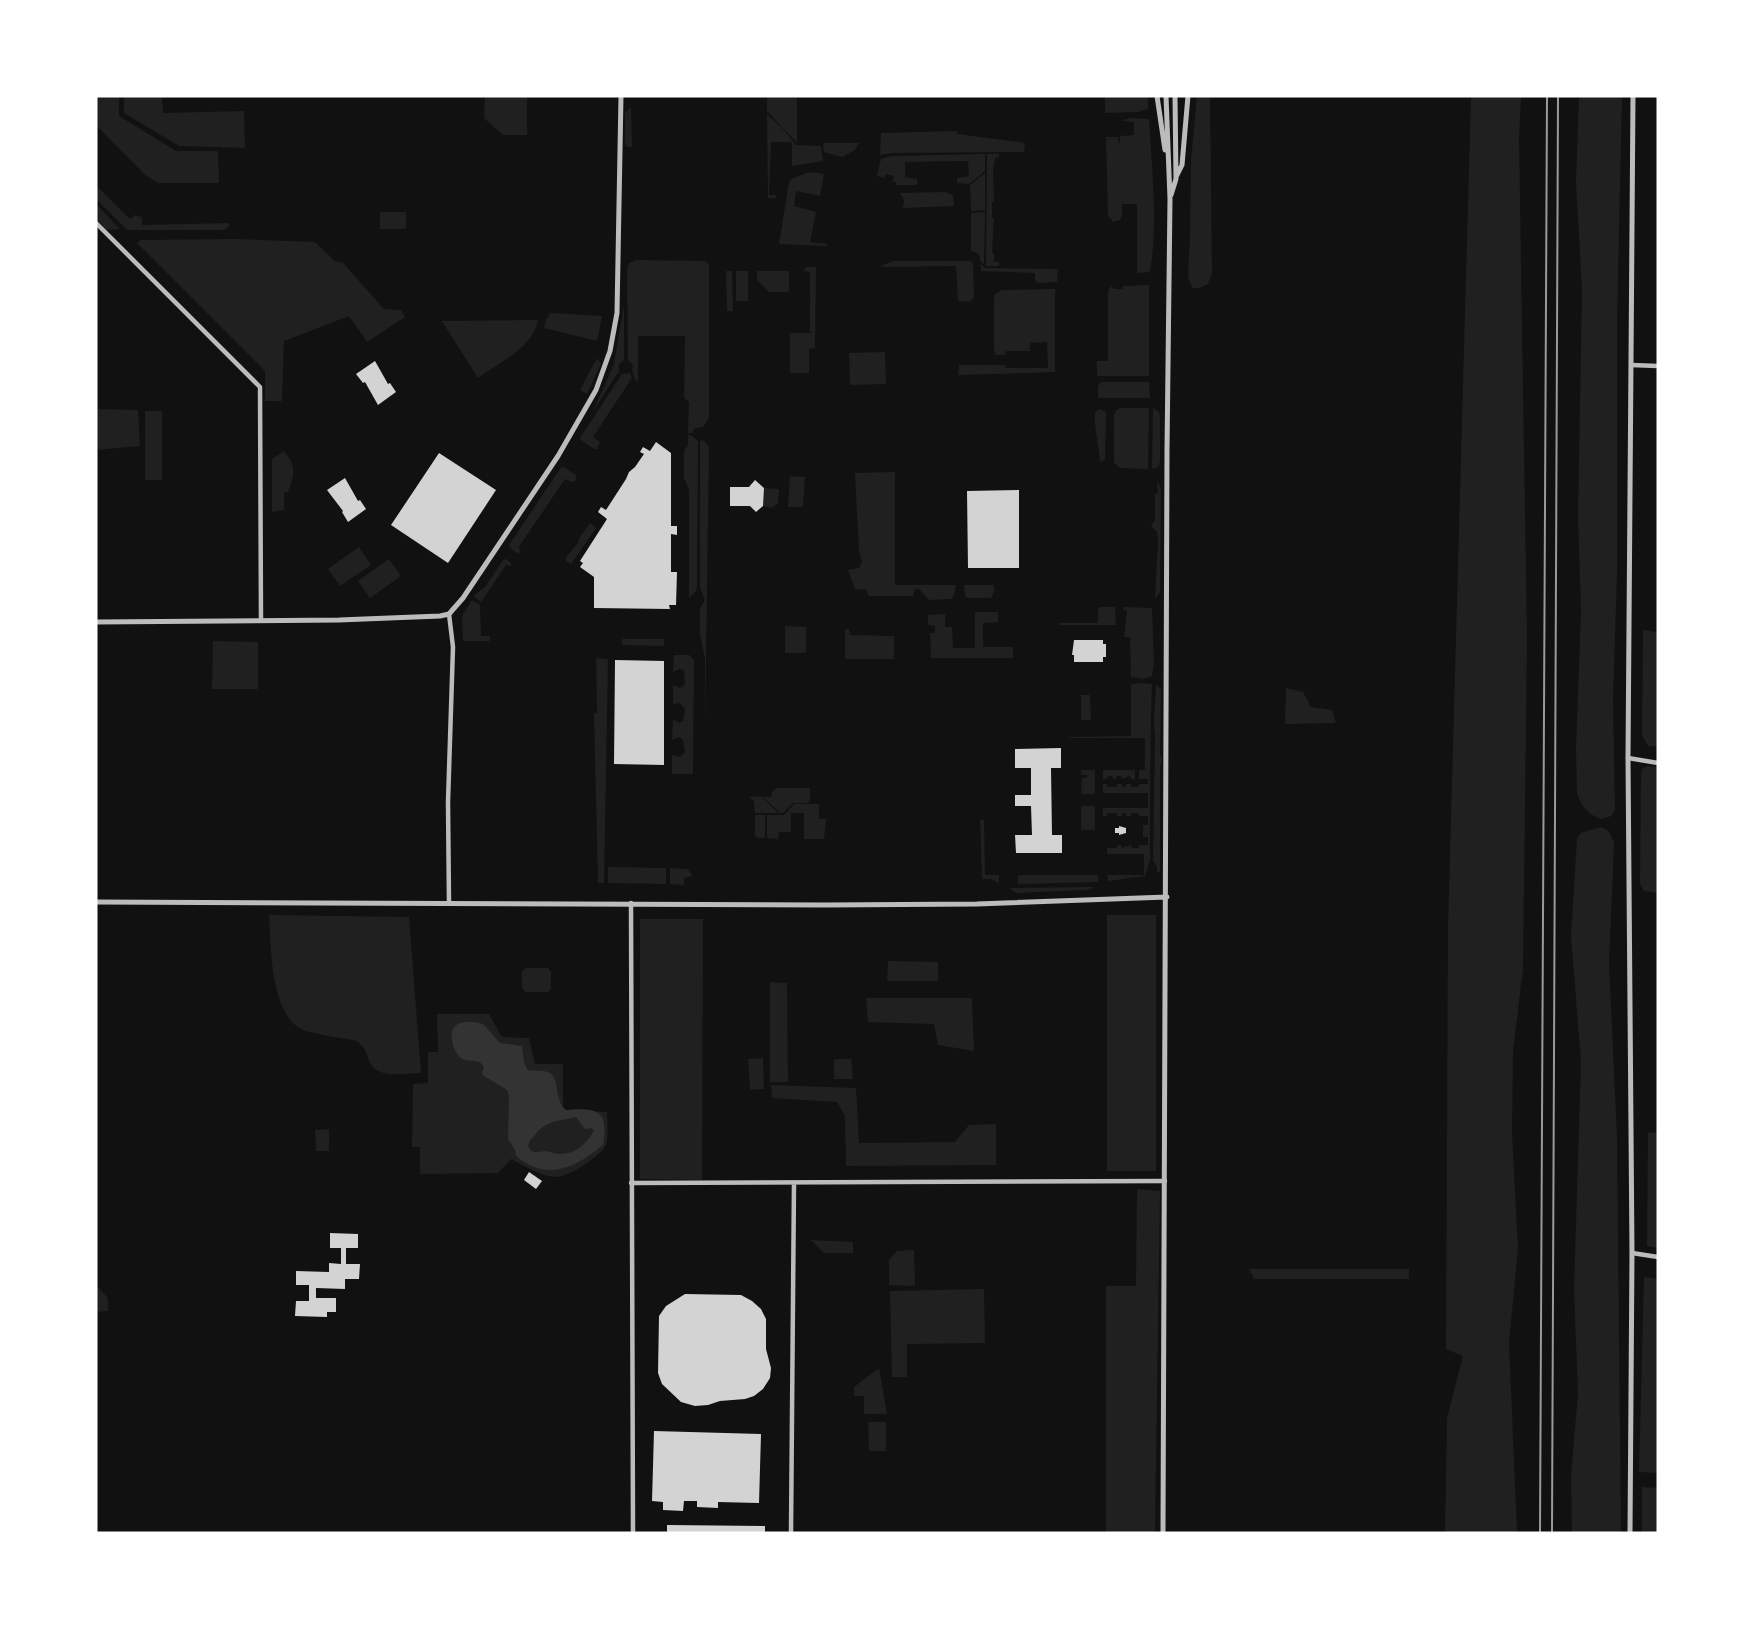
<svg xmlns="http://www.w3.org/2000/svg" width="1754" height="1629" font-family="Commissioner,sans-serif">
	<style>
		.green { fill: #202020 }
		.water { fill: #333; fill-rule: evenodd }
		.building { fill: #d3d3d3 }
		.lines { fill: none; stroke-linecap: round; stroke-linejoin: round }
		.minor { stroke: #bcbcbc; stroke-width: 4.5 }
		.tertiary { stroke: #bcbcbc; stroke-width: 5 }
		.rail { stroke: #9a9a9a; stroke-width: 2 }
	</style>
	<rect width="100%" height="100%" fill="#111"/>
	<path class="green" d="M96,96H119V116L176,151H218L219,183H158L145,175L96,125Z
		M124,96H162L163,113L244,111L245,148L179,146L124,113Z
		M485,96H527V135H503L484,118Z
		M767,96H797V143L767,111Z
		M1105,96H1148V109L1138,112L1105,113Z
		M1197,96H1210L1212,274L1208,284L1199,288H1193L1188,278L1190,235L1191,160Z
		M1471,96H1521L1519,139L1527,638L1523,968L1513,1051L1512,1135L1518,1248L1509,1342L1517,1533H1445L1447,1418L1463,1356L1446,1349L1448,927Z
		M1579,96H1622L1617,324V573L1613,699L1615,810L1611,816L1601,819L1590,814L1582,805L1577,794L1576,748L1581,611L1578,517L1582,291L1576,181Z
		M631,107L632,147H627L625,144V112Z
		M767,114L783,129L796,145L821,146L823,161L792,166V142H771L769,195H776V198H768Z
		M1130,118L1149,119C1152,170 1158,221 1150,272L1137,273V204H1122V216L1120,220L1113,222L1108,216L1106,137H1118L1120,145V136L1134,135V122L1121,121Z
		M957,131V134L1025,143L1024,152L892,153L880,155L881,133Z
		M823,143H859L855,150L842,157L824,152Z
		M985,154V171L969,184L957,183V178L969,176L968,161L905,162V177L917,179V184L915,185H896V182H892L894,176L886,174L884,178L877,176L881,159L892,156Z
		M987,154H999V157L995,158L994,166L993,167L994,201L992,202V218H994L992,253H994V262H999V266H986Z
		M810,172L824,174L820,196L796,191L794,206L816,212L810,242L828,244L826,246L779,244L789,182L793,178Z
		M985,173V210L971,211L970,185Z
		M96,185L130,219L135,215L142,217V225L229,223V226L224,230H127L96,199Z
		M946,192L953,195L954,206L903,208L904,200L900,193Z
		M96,204L120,229L107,230L96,219Z
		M380,212H406V229H380Z
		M985,212L984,264L981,262L978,253L971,251V213Z
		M234,239L315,242L335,261L343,263L384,309L401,310L405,317L367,342L349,316L284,341L282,401H265V371L137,243L141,240Z
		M636,260L705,261L709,264V418L703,427L695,428L692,433H688L689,402L684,398L685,336H638V381L635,380L632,370L633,366L628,360L627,268L629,263Z
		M893,261H971L973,263L974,298L969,302L958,301L956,266L879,267Z
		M981,264L985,268L1058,269L1057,282L1038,283L1035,280V273L981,271Z
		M806,267H816L815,348L809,349V373H790V333H812L810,331V272L804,271Z
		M726,271H732L733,311H727Z
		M736,271H748V301H736Z
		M757,271H789V292H769L757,280Z
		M1149,285V376H1097V361H1108V290L1112,286L1114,289H1123V286Z
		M1055,289V372L958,375L959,365H1005L1006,368H1048L1047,342L1030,343V351H1006L1005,355H996L994,350V298L995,294L1002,290Z
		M624,305V360L619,364V371L592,413L614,364Z
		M550,313L602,316L597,341L544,328L546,320Z
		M538,320C533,348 500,362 478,378L442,321Z
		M885,352L886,384L850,385L849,353Z
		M597,358L601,364L587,394L580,390Z
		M630,373L632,378L593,437L600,442L597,449H594L581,440L580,438L622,374Z
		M1101,382H1149L1150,398H1098V386Z
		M1120,408H1149L1148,469L1120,468L1114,463V415L1116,410Z
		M1153,408L1159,412L1160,417V462L1158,467L1152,469Z
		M96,409L138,410L140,446L96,450Z
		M1099,409L1106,412L1105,459L1100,462C1099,445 1094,430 1095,413Z
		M145,411H162V480H145Z
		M688,435L692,436L698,441L697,587L696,591L689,598V490L684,478V450L688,446Z
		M703,440L709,447L705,732V659L700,634V608L705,600L700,587V441Z
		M284,451C297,468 295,472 288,492L284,493V510L272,512V459Z
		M562,466L576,475V480L572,482L565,479L518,548L521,551L518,554L510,548L509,545Z
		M895,472V585H956L954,596L951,599L929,600L919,589H915L913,596H869L866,590L855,589L848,570L859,568L862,562L859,551L855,473Z
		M790,476L805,477L803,507H788Z
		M1157,481L1161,488L1160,592L1155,599L1158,541L1157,532L1151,526L1155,520V494L1158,493Z
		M764,488L779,489L778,503L772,508L763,506Z
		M590,523L596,528L571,564L566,561V557L579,542L578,540Z
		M359,547L371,565L340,586L328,569Z
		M389,559L401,576L370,598L358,581Z
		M506,559L511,563V566L506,565L481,602L473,596L485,587L503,560Z
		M964,585H994V592L991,598H968L965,596Z
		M472,600L480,605L481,636H490V641H463L462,616Z
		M1100,607H1115L1116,625H1059V623H1098V609Z
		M1124,607L1152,608L1154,665L1152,676L1143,679L1131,677L1130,637H1124L1127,611L1123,610Z
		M975,612H998V622L983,623V647H1013V658H931L930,633H935V626L928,625V615L945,614V627H952L953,648H975Z
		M785,626L806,627V653H785Z
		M845,629H849L850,635L894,636V659H845Z
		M1643,630L1658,632V747L1648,746L1642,735Z
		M622,639H664V646L622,645Z
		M213,641L258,642V689H212Z
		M674,655H689L694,660L693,774H672V755L680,757L685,752L683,740L679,737L672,740L673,719L679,723L683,721L685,709L681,704L677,703L673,705V685L680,688L685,684L684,670L679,669L673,672Z
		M596,658L608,659L604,883H598L594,714L597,713Z
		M1141,683L1152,684C1150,741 1150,801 1150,860L1145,876L1108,881L1107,875H1144V854H1107V848H1117V845H1121L1122,848L1131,845L1132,848H1139V845H1148V837H1143V825H1148V816H1139V813H1131V816H1126V813H1122V816H1117L1116,813H1108L1107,816H1103V808H1148V793H1103V784H1107L1108,787H1116L1117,784H1122V787H1125L1126,784H1131V787H1139V784H1148V779H1139V770H1145V738H1070V737L1131,736V684Z
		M1156,685L1161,689L1160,755L1162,760L1160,767V872H1157V867L1153,861L1155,735C1152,719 1156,702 1156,685Z
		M1286,688L1303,692L1311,707L1332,710L1336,723L1285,724Z
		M1081,695H1090L1091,720H1081Z
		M1647,766L1658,767V893L1644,891L1640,884L1641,773L1642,769Z
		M1081,770H1095V794H1081L1082,778H1087V775H1081Z
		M1103,770H1135V779H1131L1130,776L1122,779L1121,776H1117L1116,779H1113L1112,776H1108L1107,779H1103Z
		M777,788H810V801H807L810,803H793L783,813H780L763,797H771L772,792Z
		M760,796L763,798L778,813H755L754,801L749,797Z
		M794,804H819V819H826L824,839H804V813H791V832H779L778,839L767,838V815H784Z
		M1081,806H1095V830H1081Z
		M755,815H765V838H758L755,836Z
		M980,819L984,820L985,875H999V883L991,879H982Z
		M1601,827C1610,830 1611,835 1614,843L1609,963L1617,1139L1621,1533H1572L1571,1473L1578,1395L1574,1289L1581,1062L1571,935L1577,838L1581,833Z
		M608,867L666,868V884L608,883Z
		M670,868L687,869L691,873L692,876L684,878V885L670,884Z
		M1018,875H1098V882L1018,884Z
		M1095,887L1086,890L1015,893L1010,888Z
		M269,915L409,917L421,1073C404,1073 377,1080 369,1061C366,1052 365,1047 357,1041C345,1038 308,1034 299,1028C270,1009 271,946 269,915Z
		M1107,915H1156V1171H1107Z
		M640,919H703L702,1180L640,1179Z
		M888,961L938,962V981H887Z
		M526,968H548L551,972V989L548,992H525L522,988V971Z
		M770,982L787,983L788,1082H770Z
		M866,998H972L974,1051L938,1045L934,1024L868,1022Z
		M437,1014H489L502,1037L529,1038L535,1064H563V1110L607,1112C607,1122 609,1136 606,1145C601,1156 567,1178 555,1177C540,1176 525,1166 511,1159L498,1173L420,1174V1147H412L413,1084L428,1083V1052H438Z
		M763,1058L764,1089L750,1090L748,1059Z
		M834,1059H851L853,1079H834Z
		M771,1085L856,1088L859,1143L955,1142L969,1125L996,1124V1165L846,1166L845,1116L837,1102L772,1098Z
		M329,1129V1151H316L315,1130Z
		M1648,1132L1658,1133V1248L1647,1246Z
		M1137,1189L1160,1191L1155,1533H1106V1286H1136Z
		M811,1240L853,1242V1253H824Z
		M914,1250L915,1286L889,1285V1260L897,1251Z
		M1249,1269H1409V1279H1254Z
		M1644,1277L1658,1279V1473L1639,1472Z
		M96,1285L108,1298V1311L96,1312Z
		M984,1289L985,1343L907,1344V1377H892L890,1291Z
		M879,1368L887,1414H864V1396H854V1387Z
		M868,1422H886V1451H869Z
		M1642,1487L1658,1488V1533H1642Z"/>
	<path class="water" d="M475,1022L483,1024L500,1043L522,1046L524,1063L528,1070C534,1071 542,1070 548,1072C561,1077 553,1100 566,1110C598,1107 609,1111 603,1145C575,1168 547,1182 516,1156L515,1150L508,1139L509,1096L507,1090L484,1076L482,1073L484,1067L480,1062C474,1060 467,1062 461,1058C453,1052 448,1033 455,1026C460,1021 469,1022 475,1022ZM576,1117L585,1129L592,1128L594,1131C585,1145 576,1154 559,1154C554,1154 549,1151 545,1151C538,1152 537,1153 531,1151L528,1146L530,1140C535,1136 538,1130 543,1127C553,1120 565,1120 576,1117Z"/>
	<path class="building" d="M375,361L388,384L390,383L396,392L378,405L365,382L363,383L356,374Z
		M656,442L671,453V526H677V535L671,534V572H677L676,605H669L670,609L594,608V577L580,567L583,563L580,561L607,519L598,512L601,507L606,510L626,479L629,472L635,467L644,454L640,452L643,447L650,451Z
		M439,453L496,490L448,563L391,525Z
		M345,478L358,501L360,500L366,509L348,522L342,512L343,511L327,490Z
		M755,480L764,488L763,506L756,512L750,506H730V487H749Z
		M1019,490V568H968L967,491Z
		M1074,640H1103V644H1106V657H1103V662H1074V655H1072Z
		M615,660L664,661V765L614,764Z
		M1061,748V768H1051L1052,835H1062V853H1016L1015,835H1032L1031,806H1015V795H1031V768H1015V749Z
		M1119,826L1126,828V833L1119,835V833H1115V828H1119Z
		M529,1172L542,1181L536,1189L524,1180Z
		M330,1233L358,1234V1248H346V1264H360L359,1279H345V1289L316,1288V1298H336V1312H327V1317L295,1316L296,1301H309V1285H296V1271L329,1272V1263L341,1264V1248H330Z
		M685,1294L741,1295L752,1301L761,1309L766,1319V1349L771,1368L770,1378L763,1389L754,1396L745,1399L720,1401L708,1405L695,1406L681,1402L662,1384L658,1373L659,1316L666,1306Z
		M654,1431L761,1434L759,1503L718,1502V1508L697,1507V1501H684L683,1511L663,1510V1502L652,1501Z
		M667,1525L765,1526V1533H667Z"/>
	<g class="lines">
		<path class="minor" d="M96,223L260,387L261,620
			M1631,365L1658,366
			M449,614L453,647L448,802L449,903
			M1628,758L1658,763
			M631,903L633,1533
			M631,1183L1165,1181
			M1632,1253L1658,1257
			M791,1533L794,1183"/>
		<path class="tertiary" d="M1157,96L1165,150
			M1176,177L1182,165L1188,96
			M1171,195L1176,179L1175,96
			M96,622L339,620L440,616L449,614L463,598L558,456L596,390L610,351L617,313L621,96
			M96,902L826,905L977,904L1167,897
			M1163,1533L1167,450L1170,199L1166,96
			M1630,1533L1632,1253L1628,758L1633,96"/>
		<path class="rail" d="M1540,1533L1547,96
			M1552,1533L1558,96"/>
	</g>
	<rect width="1754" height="1629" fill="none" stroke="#ffffff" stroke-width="195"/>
</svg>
